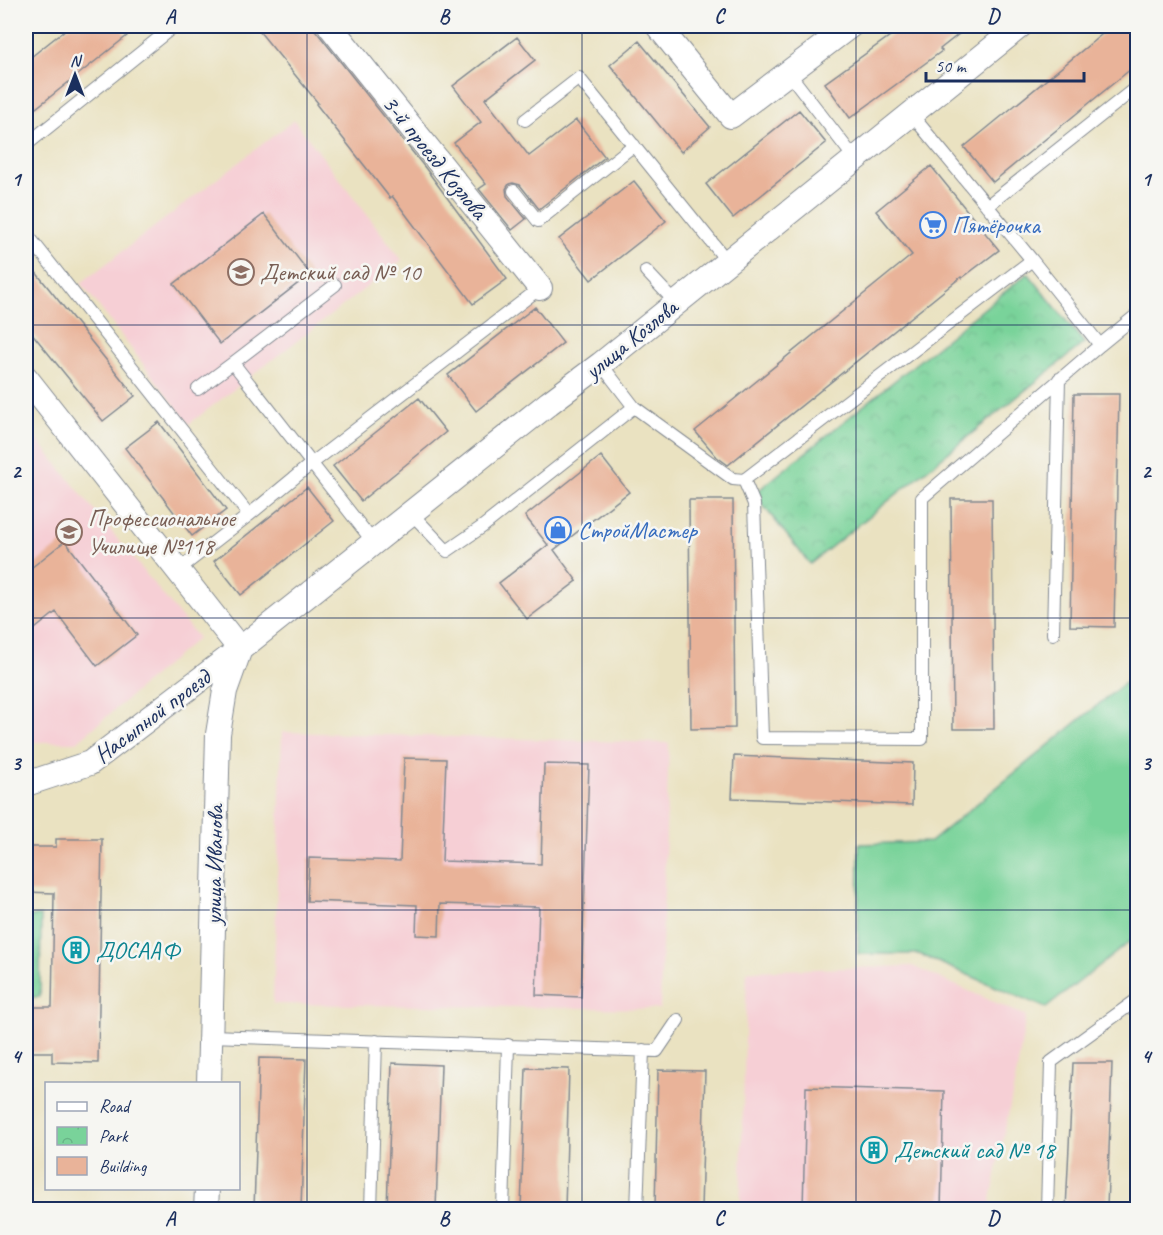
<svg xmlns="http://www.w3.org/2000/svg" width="1163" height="1235" font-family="Caveat,sans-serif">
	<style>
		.built { fill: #f6cfd5 }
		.grass { fill: #79d39a; stroke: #4a817c; stroke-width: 1.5 }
		.park { fill: url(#park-crowns); stroke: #4a817c; stroke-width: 1.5 }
		.building { fill: #e9b399 }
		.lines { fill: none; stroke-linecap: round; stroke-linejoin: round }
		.lane-casing { stroke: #828890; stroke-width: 14 }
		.street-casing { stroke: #828890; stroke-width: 26 }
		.lane { stroke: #fff; stroke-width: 12 }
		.street { stroke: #fff; stroke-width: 24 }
		.grid { fill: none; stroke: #1b2f5e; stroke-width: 1.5; stroke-opacity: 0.55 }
		.labels { text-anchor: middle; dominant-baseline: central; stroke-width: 5; stroke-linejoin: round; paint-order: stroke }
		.street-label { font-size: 24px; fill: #1b2f5e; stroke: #f6f6f2 }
		.shop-label { font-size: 24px; fill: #366cbe; stroke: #f6f6f2; text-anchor: start }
		.education-label { font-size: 24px; fill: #785e54; stroke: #f6f6f2; text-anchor: start }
		.culture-label { font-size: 24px; fill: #0d838f; stroke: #f6f6f2; text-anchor: start }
		.neatline { fill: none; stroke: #1b2f5e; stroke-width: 2 }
		.grid-label { font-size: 20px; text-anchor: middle; font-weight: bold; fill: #1b2f5e }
	</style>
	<defs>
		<pattern id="park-crowns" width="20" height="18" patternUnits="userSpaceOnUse" patternTransform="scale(1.5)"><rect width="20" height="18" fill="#79d39a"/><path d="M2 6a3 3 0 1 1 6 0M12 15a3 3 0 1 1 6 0" fill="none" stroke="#68b587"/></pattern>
	</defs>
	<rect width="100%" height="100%" fill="#f6f6f2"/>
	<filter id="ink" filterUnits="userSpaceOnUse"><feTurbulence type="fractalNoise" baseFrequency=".0167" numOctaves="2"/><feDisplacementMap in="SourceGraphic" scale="12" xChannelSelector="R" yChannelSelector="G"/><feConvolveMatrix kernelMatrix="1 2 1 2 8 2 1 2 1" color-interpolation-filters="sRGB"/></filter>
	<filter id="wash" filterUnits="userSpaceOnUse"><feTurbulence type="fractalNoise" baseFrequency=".008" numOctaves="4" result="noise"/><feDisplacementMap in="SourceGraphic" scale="24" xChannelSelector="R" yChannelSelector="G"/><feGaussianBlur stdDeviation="1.35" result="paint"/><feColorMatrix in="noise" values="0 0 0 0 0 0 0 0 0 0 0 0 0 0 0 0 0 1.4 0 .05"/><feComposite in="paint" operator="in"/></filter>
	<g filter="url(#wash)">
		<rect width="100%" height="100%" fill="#eae2c1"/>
		<path class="built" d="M294,120L402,260L189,424L81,283Z
			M26,426L198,638L77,742H26Z
			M282,732L669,743L660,1009L273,1004Z
			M912,966L1026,1016L1017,1071L989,1209L740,1210L747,971Z"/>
		<path class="grass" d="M1137,673V936L1046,1008L919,954H858L859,844L930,842Z
			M26,916H41L40,997H26Z"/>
		<path class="park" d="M1028,273L1084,343L810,564L754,494Z"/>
		<g id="blocks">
			<path class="building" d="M70,26H119L127,36L36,108L26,95V61Z
				M255,26H312L426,169L507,279L473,304L392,196L390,198L316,104L318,103Z
				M904,26H969L940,49L942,51L850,118L825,83Z
				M1112,26H1137V64L993,182L964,147Z
				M517,37L535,60L485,99L529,156L576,120L605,157L539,209L520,185L513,183L509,184L506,189L507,196L526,219L512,230L479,189L486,184L454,143L481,122L453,86Z
				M639,41L710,127L681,152L610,65Z
				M799,110L826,143L733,218L706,184Z
				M931,166L999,250L962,278L961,277L728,465L717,457L695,431L912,255L876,211Z
				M634,181L666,221L591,280L559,239Z
				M264,214L310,274L220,344L174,284Z
				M26,260L135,396L103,421L26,326Z
				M535,307L563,343L476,411L448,375Z
				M1074,394H1119L1114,627L1070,626Z
				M419,398L446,432L361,501L333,466Z
				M159,422L226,510L192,536L125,448Z
				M601,456L629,492L554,550L577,581L527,619L499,583L548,545L525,516Z
				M307,487L334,521L241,595L214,561Z
				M951,499H992L994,729H953Z
				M689,500H733L735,728L691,729Z
				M65,541L137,635L97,666L56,612L26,636V572Z
				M734,756L913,763L912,805L732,798Z
				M404,758L446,759L442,861L541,864L544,764L589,765L581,997L536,995L539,907L440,904L439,936L416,935L417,905L307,901L309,858L400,861Z
				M56,839H102L98,1063L52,1062V1052H26V1007H52L54,893L26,892V847H56Z
				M259,1058L306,1059L301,1209H254Z
				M392,1063L441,1065L436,1209H387Z
				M1073,1063H1112L1107,1209H1066Z
				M526,1068L569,1069L565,1209H521Z
				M658,1070L705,1071L701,1209H655Z
				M806,1087L944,1091L941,1209H803Z"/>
		</g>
	</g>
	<g filter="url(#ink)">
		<use href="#blocks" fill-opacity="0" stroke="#828890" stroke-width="1.5"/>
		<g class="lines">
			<defs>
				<path id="lane" d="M788,72L855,159
					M525,120L579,78L727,261
					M26,145L174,26
					M514,191L538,221L634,145
					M987,206L1138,86
					M26,233L249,515
					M646,271L676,303
					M335,285L233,363L374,543
					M1100,345L1138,314
					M601,364L634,407L733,479L744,480L1032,260L911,114
					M198,389L233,363
					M744,480L754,504L762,738L922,739V498L1100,345L1032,260
					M412,514L447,551L482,527L634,407
					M178,570L249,515L311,464L540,288
					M1053,634L1059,379
					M210,1036L657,1051L678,1020
					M371,1210L376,1041
					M503,1210L508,1045
					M637,1210L643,1050
					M1047,1210L1051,1062L1138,999"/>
				<path id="street" d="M330,26L540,288
					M658,26L731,116L850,26
					M26,378L240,649
					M26,784L90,763L240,649L549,403L601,364L1020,26
					M209,1084L218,734L225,691L240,649
					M206,1210L207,1188"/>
			</defs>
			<use href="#lane" class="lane-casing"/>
			<use href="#street" class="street-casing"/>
			<use href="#lane" class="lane"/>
			<use href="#street" class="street"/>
		</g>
	</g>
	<path class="grid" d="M307,26V1210M582,26V1210M856,26V1210M26,325H1138M26,618H1138M26,910H1138"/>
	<defs>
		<symbol id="supermarket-ring" viewBox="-11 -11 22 22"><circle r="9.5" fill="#f6f6f2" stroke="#3f7fe0" stroke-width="1.5"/><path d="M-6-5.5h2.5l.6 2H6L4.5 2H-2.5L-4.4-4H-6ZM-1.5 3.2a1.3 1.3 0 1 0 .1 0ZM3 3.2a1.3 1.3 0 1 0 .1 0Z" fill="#3f7fe0"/></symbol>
		<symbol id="school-ring" viewBox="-11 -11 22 22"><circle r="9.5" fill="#f6f6f2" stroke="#8d6e63" stroke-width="1.5"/><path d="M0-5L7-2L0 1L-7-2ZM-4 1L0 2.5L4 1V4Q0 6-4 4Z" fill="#8d6e63"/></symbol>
		<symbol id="shop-ring" viewBox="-11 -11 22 22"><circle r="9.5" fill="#f6f6f2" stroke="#3f7fe0" stroke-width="1.5"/><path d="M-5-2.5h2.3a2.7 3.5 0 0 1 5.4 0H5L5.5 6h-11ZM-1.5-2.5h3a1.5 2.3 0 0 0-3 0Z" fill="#3f7fe0"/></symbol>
		<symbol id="university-ring" viewBox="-11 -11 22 22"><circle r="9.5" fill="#f6f6f2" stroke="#8d6e63" stroke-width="1.5"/><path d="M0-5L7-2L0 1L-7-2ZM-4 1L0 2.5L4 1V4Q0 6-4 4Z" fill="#8d6e63"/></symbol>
		<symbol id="building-ring" viewBox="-11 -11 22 22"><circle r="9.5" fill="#f6f6f2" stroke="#0f9aa8" stroke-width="1.5"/><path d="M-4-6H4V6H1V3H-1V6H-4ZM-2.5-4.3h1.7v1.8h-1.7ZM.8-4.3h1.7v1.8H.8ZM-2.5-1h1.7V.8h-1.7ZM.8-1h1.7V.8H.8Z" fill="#0f9aa8"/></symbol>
	</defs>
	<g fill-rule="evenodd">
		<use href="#supermarket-ring" x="918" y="210" width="30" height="30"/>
		<use href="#school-ring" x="226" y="257" width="30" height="30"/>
		<use href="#shop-ring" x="543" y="515" width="30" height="30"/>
		<use href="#university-ring" x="54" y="517" width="30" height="30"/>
		<use href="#building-ring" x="61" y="935" width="30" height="30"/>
		<use href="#building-ring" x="859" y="1135" width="30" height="30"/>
	</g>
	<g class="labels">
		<g class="street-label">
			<text transform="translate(435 157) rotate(51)">3-й проезд Козлова</text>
			<text transform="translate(631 339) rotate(-39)">улица Козлова</text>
			<text transform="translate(152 716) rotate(-37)">Насыпной проезд</text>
			<text transform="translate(214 865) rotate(-89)">улица Иванова</text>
		</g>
		<g class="shop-label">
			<text x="952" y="225">Пятёрочка</text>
			<text x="578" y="530">СтройМастер</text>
		</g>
		<g class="education-label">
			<text x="260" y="272">Детский сад № 10</text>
			<text x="88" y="518">Профессиональное<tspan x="88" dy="28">Училище №118</tspan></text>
		</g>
		<g class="culture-label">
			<text x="96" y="950">ДОСААФ</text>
			<text x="894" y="1150">Детский сад № 18</text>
		</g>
	</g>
	<rect width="1163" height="1235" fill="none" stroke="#f6f6f2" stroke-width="66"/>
	<rect x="45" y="1082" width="195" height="108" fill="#f6f6f2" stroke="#9ea6b7" stroke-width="1.5"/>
	<rect x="57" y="1102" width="30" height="9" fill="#ffffff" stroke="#9ea6b7" stroke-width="1.5"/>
	<text x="99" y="1112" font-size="18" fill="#1b2f5e">Road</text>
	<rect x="57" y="1127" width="30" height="18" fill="url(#park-crowns)" stroke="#9ea6b7" stroke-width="1.5"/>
	<text x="99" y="1142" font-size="18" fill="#1b2f5e">Park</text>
	<rect x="57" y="1157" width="30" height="18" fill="#e9b399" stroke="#9ea6b7" stroke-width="1.5"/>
	<text x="99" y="1172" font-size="18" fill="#1b2f5e">Building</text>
	<g transform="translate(75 75)" stroke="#f6f6f2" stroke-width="4.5" paint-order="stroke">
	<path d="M0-4.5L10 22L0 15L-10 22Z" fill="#1b2f5e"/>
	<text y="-9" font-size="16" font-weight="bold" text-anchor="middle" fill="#1b2f5e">N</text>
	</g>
	<path d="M926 72v9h158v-9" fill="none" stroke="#1b2f5e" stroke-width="3"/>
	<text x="935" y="72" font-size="18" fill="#1b2f5e" stroke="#f6f6f2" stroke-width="4.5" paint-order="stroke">50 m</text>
	<rect x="33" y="33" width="1097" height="1169" class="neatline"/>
	<g class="grid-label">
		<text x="170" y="23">A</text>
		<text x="444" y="23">B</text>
		<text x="719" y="23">C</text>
		<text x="993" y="23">D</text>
		<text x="16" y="186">1</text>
		<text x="1146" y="186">1</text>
		<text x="16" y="478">2</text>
		<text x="1146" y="478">2</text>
		<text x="16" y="770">3</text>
		<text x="1146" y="770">3</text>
		<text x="16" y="1063">4</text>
		<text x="1146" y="1063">4</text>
		<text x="170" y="1225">A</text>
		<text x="444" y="1225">B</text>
		<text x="719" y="1225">C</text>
		<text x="993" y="1225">D</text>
	</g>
</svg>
